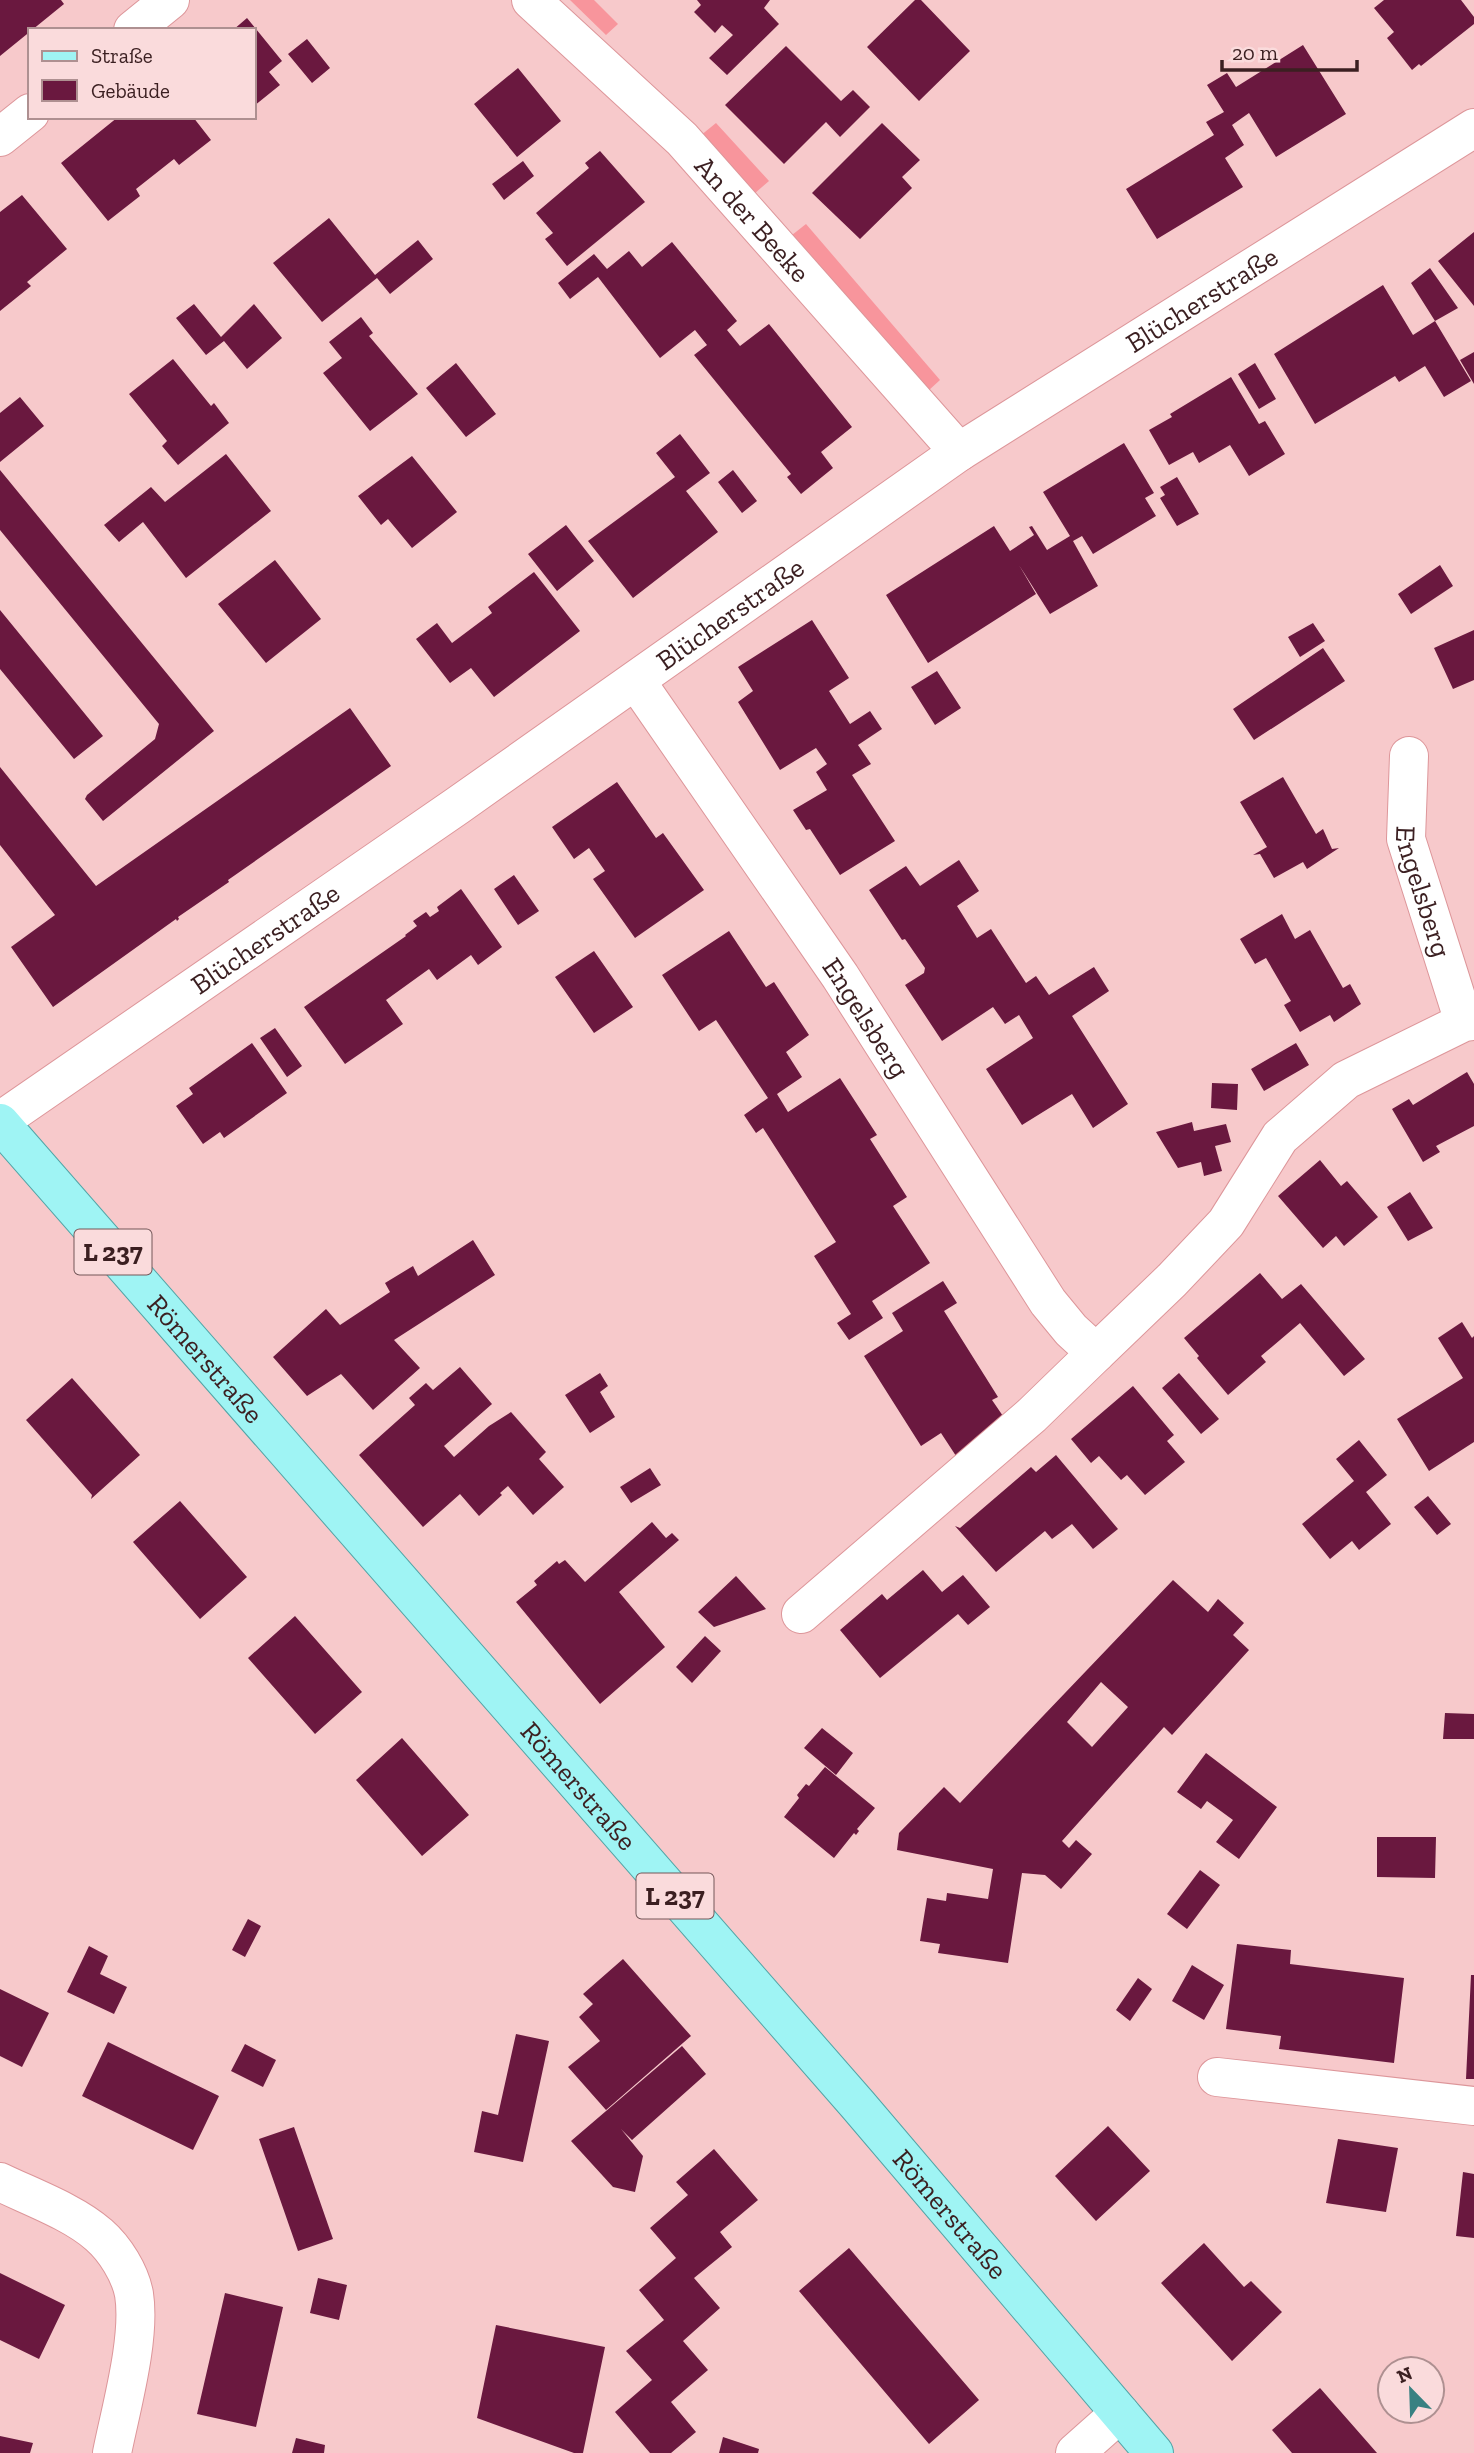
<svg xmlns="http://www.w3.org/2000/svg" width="1474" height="2453" font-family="'Zilla Slab',serif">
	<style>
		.green { fill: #f8959c }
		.building { fill: #6a183f; fill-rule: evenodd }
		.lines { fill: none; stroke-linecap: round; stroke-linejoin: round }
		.minor-casing { stroke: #dd969a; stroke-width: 40 }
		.primary-casing { stroke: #52a4a6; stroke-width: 40 }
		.minor { stroke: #fff; stroke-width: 38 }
		.primary { stroke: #9ff4f4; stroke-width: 38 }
		.labels { text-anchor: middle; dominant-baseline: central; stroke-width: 7; stroke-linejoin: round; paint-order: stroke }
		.shield { fill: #fadbdc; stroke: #745759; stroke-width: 2 }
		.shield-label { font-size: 26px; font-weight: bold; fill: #3b1f21 }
		.street-label { font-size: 28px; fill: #3b1f21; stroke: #fadbdc }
	</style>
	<rect width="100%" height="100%" fill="#f7c9cb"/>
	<path class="green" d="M570,0H594L618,24L606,35Z
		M716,123L769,181L754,194L700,136Z
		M806,224L940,380L928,391L792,235Z"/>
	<path class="building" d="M0,0H61L64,4L0,56Z
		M697,0H770L764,8L779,24L727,75L709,58L733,35L722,25L715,33L694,12L701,5Z
		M915,0H921L970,51L919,101L867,47Z
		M1384,0H1461L1474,17V24L1421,66L1419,64L1412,70L1387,38L1394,32L1374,8Z
		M247,18L282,61L269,72L280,85L254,106V30H233Z
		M307,39L330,68L312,83L288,54Z
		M1303,45L1346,114L1276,157L1249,113L1232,125L1244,145L1225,158L1243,187L1157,239L1126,189L1214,135L1206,122L1224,112L1207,85L1227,73L1236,87Z
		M786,46L841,101L853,90L870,107L840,137L826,122L784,164L725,105Z
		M518,68L561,121L517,157L474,104Z
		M118,117H193L211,140L179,165L174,159L136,189L140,196L108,221L61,163Z
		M882,123L920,160L902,177L912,188L860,239L812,193Z
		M600,151L645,202L567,266L545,239L553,233L536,213L589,168L585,163Z
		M523,161L534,176L504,200L492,184Z
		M22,195L67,249L27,282L31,286L0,311V212Z
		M329,218L375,275L418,240L433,259L390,294L377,278L322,322L273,263Z
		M1474,232V306L1438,261Z
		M672,242L737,321L727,330L740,346L769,324L852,427L821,452L833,468L801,494L787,477L791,474L694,355L707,345L695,330L660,358L598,277L570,299L558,283L594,254L607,269L629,251L642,267Z
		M1430,268L1458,308L1435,321L1471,381L1444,397L1425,366L1399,382L1395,376L1315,424L1274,354L1383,285L1413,335L1435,321L1411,283Z
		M194,304L221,337L254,304L282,338L247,369L224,341L206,355L176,318Z
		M361,317L373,333L369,336L418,394L370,431L323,373L342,358L329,342Z
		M1474,352V384L1460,360Z
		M173,359L211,406L214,403L229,423L178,465L162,446L167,441L129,394Z
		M456,363L496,414L466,437L426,388Z
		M1255,363L1276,399L1259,409L1238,374Z
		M1231,377L1259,424L1265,421L1285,454L1249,476L1230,445L1199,463L1193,452L1169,465L1149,430L1172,417L1170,414Z
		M20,397L44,426L0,462V413Z
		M680,434L710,473L686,491L718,532L633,598L588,541L675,477L656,453Z
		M1124,443L1154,493L1145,498L1156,516L1093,554L1082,536L1073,541L1098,586L1050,614L1019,565L1036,594L928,663L886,595L994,526L1010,551L1034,535L1029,527L1032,526L1047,550L1070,536L1043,492Z
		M226,454L271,511L186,578L143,522L119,542L104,525L151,487L165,502Z
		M412,456L457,512L412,548L388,519L381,525L358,496Z
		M0,470L214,731L103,821L85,799L87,795L155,739L159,724L0,530Z
		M733,470L757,501L742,513L718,482Z
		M1177,477L1199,514L1177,526L1160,498L1165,495L1160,487Z
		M566,525L594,561L557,591L528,554Z
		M275,560L321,619L266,663L218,604Z
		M1440,565L1453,586L1411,614L1398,594Z
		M534,572L580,631L494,697L471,668L450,683L416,639L437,623L452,643L492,613L488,607Z
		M0,610L103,736L74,759L0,669Z
		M812,620L849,678L829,691L850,724L870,711L882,729L858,745L871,764L852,775L895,841L840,875L810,829L806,830L793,810L827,790L816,772L827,764L816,748L780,770L738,702L753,691L738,667Z
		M1313,623L1325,641L1300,657L1288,637Z
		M1474,630V680L1453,689L1434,648Z
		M1323,648L1345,681L1254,740L1233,709Z
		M937,671L961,708L935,725L911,687Z
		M350,708L391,766L228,880L229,882L178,917L179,919L177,921L176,919L53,1007L11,947L55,915L0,845V767L96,886Z
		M1283,777L1316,834L1323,829L1332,849L1339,848L1307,869L1303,862L1274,878L1260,854L1253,855L1267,847L1240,802Z
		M617,782L656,838L663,833L704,890L635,938L593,879L605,871L589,848L574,859L552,827Z
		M959,860L979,891L957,906L977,938L991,929L1026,983L1036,976L1049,995L1094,967L1109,991L1072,1016L1128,1104L1093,1128L1072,1094L1022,1125L986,1069L1033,1038L1019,1015L1005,1024L993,1007L942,1041L905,985L924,973L925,968L905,939L902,940L869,890L906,866L920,886Z
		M514,875L539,911L518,925L494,889Z
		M461,889L502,947L478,965L471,955L437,980L429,969L386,1000L403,1024L345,1064L304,1007L406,936L405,935L417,926L413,921L426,912L430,917L439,911L437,907Z
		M1282,914L1295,939L1310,930L1343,988L1350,984L1361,1004L1334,1022L1330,1015L1300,1032L1284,1005L1291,1001L1266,958L1255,964L1240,939Z
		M729,931L766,987L774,982L809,1035L786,1052L802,1077L777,1094L788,1112L840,1078L877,1135L870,1139L907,1197L893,1206L930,1263L872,1301L883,1318L849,1340L837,1323L851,1314L814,1256L836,1242L763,1128L756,1133L744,1115L768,1098L716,1020L699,1031L662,975Z
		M594,951L633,1007L594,1033L555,977Z
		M275,1028L302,1066L287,1077L260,1038Z
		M252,1043L287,1093L224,1138L220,1132L203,1144L176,1106L193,1094L189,1088Z
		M1296,1043L1309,1065L1264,1091L1251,1069Z
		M1467,1072L1474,1084V1126L1436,1146L1440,1152L1423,1162L1392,1109L1409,1099L1413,1105Z
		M1212,1083L1238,1084L1237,1110L1211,1108Z
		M1192,1122L1194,1131L1226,1124L1231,1142L1215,1146L1222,1171L1204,1176L1201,1162L1178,1168L1156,1132Z
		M1320,1160L1341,1186L1347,1181L1378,1217L1344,1246L1336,1236L1323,1248L1278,1196Z
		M1410,1192L1433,1228L1408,1241L1387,1207Z
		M473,1240L495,1275L394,1340L420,1368L373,1410L341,1374L307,1396L273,1357L326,1309L340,1325L390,1292L385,1283L413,1266L418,1276Z
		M1260,1273L1282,1299L1301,1284L1365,1359L1344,1376L1300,1323L1261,1356L1266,1362L1228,1395L1197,1358L1199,1356L1184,1338Z
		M943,1281L957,1303L944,1311L998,1397L992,1400L1005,1419L958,1459L941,1433L921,1446L864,1356L903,1331L892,1313Z
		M1462,1322L1472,1338L1474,1336V1442L1429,1471L1397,1419L1463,1378L1438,1338Z
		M460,1367L492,1404L444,1446L454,1457L489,1426L511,1412L546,1452L539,1459L564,1487L533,1515L508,1486L500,1493L502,1495L479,1516L460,1494L423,1527L359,1455L415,1405L409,1398L426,1383L433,1390Z
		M600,1373L608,1386L600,1392L615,1417L590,1433L565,1395Z
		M1179,1373L1219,1419L1201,1434L1162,1388Z
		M72,1378L140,1455L91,1499L92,1495L26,1420Z
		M1133,1386L1174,1435L1167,1441L1185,1462L1145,1495L1127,1475L1121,1480L1099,1456L1091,1463L1071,1439Z
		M1359,1440L1387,1475L1366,1492L1391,1524L1359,1550L1352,1541L1330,1559L1302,1524L1354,1481L1336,1459Z
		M1056,1455L1118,1529L1093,1549L1072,1524L1052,1539L1045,1531L996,1572L955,1526L960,1528L1031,1467L1036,1472Z
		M650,1468L661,1485L631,1503L620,1487Z
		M1428,1496L1451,1524L1437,1535L1414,1507Z
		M180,1501L247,1577L200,1619L133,1542Z
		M652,1522L666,1538L672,1533L679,1540L619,1592L665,1647L600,1704L516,1602L537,1585L534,1581L557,1561L559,1564L565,1560L585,1582Z
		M923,1570L942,1592L963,1575L990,1607L968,1625L958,1614L880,1678L840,1630L882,1594L887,1600Z
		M736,1576L766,1609L714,1627L698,1612Z
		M1173,1580L1208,1612L1218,1599L1244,1623L1233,1635L1249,1650L1172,1735L1164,1727L1062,1841L1069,1848L1076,1840L1092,1854L1061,1889L1045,1875L1022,1873L1008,1963L938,1953L940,1944L920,1941L927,1898L946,1901L947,1893L988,1899L993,1869L897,1850L899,1833L944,1787L960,1803ZM1101,1682L1128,1707L1092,1747L1067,1722Z
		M295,1616L362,1692L315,1734L248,1658Z
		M705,1636L721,1651L692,1683L676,1667Z
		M1445,1713L1474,1714V1739H1443Z
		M822,1728L853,1753L836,1775L804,1748Z
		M402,1738L469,1815L422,1856L356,1780Z
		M1206,1753L1277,1807L1239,1859L1216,1842L1233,1820L1207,1801L1201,1809L1177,1792Z
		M825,1767L875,1808L857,1829L859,1831L856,1835L854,1833L834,1858L784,1817L799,1798L797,1795L806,1784L809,1786Z
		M1377,1837H1436L1435,1878L1377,1877Z
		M1200,1870L1220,1885L1187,1929L1167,1914Z
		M248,1919L261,1926L245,1957L232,1950Z
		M1237,1944L1291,1950L1290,1964L1404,1978L1394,2063L1279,2049L1281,2036L1226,2029Z
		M89,1946L108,1956L100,1974L127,1987L114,2014L67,1992Z
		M623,1959L691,2036L606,2110L568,2067L600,2041L579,2017L593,2004L583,1994Z
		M1192,1965L1224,1985L1204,2020L1172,2001Z
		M1471,1975H1474V2079H1466Z
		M1138,1978L1152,1989L1130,2021L1116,2010Z
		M0,1989L49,2013L22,2067L0,2056Z
		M516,2034L549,2041L523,2162L474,2152L482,2111L498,2115Z
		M108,2042L219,2096L193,2150L82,2096Z
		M245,2044L276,2060L263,2087L231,2071Z
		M682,2046L706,2074L632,2140L621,2129L643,2156L635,2192L613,2187L571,2141Z
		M1108,2126L1150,2171L1096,2221L1055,2176Z
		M294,2127L333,2239L298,2251L259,2139Z
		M1338,2139L1398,2148L1386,2212L1326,2203Z
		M714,2149L758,2200L720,2232L732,2247L694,2278L720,2308L683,2341L708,2370L671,2402L696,2432L671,2453H650L615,2412L652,2380L626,2351L664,2320L639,2290L676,2258L650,2228L688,2195L676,2182Z
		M1463,2172L1474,2174V2238L1456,2236Z
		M1204,2243L1244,2287L1251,2281L1282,2312L1232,2361L1161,2283Z
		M849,2248L979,2400L929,2444L799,2291Z
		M0,2273L65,2305L39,2359L0,2340Z
		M318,2278L347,2285L339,2320L310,2313Z
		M225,2293L283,2307L256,2427L197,2414Z
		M496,2325L605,2347L583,2453H574L477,2418Z
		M1320,2388L1377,2453H1292L1272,2430Z
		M0,2436L33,2443L30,2453H0Z
		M723,2437L759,2449L758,2453H719Z
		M296,2438L325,2445L324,2453H292Z"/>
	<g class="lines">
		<defs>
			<g id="minor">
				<path id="s1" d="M531,0L682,139L959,452"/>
				<path d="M133,30L170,0"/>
				<path d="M0,137L30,113"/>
				<path id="s2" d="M636,681L840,976L1048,1302L1071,1330L1096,1353L1172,1280L1226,1223L1280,1137L1346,1080L1464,1022L1474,1021"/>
				<path id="s3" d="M1409,756L1406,839L1464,1022"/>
				<path id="s4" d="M0,1121L457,806L959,452L1474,128"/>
				<path d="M801,1614L1032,1415L1096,1353"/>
				<path d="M1217,2077L1474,2106"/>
				<path d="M0,2182C31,2197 73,2212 99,2235C115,2249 130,2273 134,2294C141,2338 121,2408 112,2453"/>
				<path d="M1075,2453L1120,2413"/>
			</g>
			<g id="primary">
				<path id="s5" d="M0,1123L858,2105L1154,2453"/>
			</g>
		</defs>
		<use href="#minor" class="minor-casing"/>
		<use href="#primary" class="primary-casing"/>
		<use href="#minor" class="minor"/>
		<use href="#primary" class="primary"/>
	</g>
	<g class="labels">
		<g class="shield">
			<rect x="74.5" y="1229.5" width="77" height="45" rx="5"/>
			<rect x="636.5" y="1873.5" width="77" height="45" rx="5"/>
		</g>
		<g class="shield-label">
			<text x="113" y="1252">L 237</text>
			<text x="675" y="1896">L 237</text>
		</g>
		<g class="street-label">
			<text stroke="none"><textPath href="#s1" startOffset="312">An der Beeke</textPath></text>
			<text stroke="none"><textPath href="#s4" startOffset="1456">Blücherstraße</textPath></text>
			<text stroke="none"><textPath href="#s4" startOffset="889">Blücherstraße</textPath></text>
			<text stroke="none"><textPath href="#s3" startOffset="138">Engelsberg</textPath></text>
			<text stroke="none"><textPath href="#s4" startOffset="322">Blücherstraße</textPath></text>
			<text stroke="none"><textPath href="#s2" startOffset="408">Engelsberg</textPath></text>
			<text stroke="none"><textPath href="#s5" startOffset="313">Römerstraße</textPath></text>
			<text stroke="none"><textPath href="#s5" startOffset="880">Römerstraße</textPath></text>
			<text stroke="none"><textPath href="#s5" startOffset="1447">Römerstraße</textPath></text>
		</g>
	</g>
	<rect x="28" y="28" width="228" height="91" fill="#fadbdc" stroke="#ae9091" stroke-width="2"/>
	<rect x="42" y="51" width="35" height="10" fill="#9ff4f4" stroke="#ae9091" stroke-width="2"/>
	<text x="91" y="63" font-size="21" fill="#3b1f21">Straße</text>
	<rect x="42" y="80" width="35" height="21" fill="#6a183f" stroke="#ae9091" stroke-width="2"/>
	<text x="91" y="98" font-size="21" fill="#3b1f21">Gebäude</text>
	<g transform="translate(1411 2390) rotate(337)"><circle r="33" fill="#fadbdc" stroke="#ae9091" stroke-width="2"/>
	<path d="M0-5L12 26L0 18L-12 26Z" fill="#398182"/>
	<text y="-10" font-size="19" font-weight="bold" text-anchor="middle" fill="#3b1f21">N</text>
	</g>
	<path d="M1222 60v10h135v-10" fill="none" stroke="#3b1f21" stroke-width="3.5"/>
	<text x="1232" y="60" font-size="21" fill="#3b1f21" stroke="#fadbdc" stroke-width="5" paint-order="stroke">20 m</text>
</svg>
